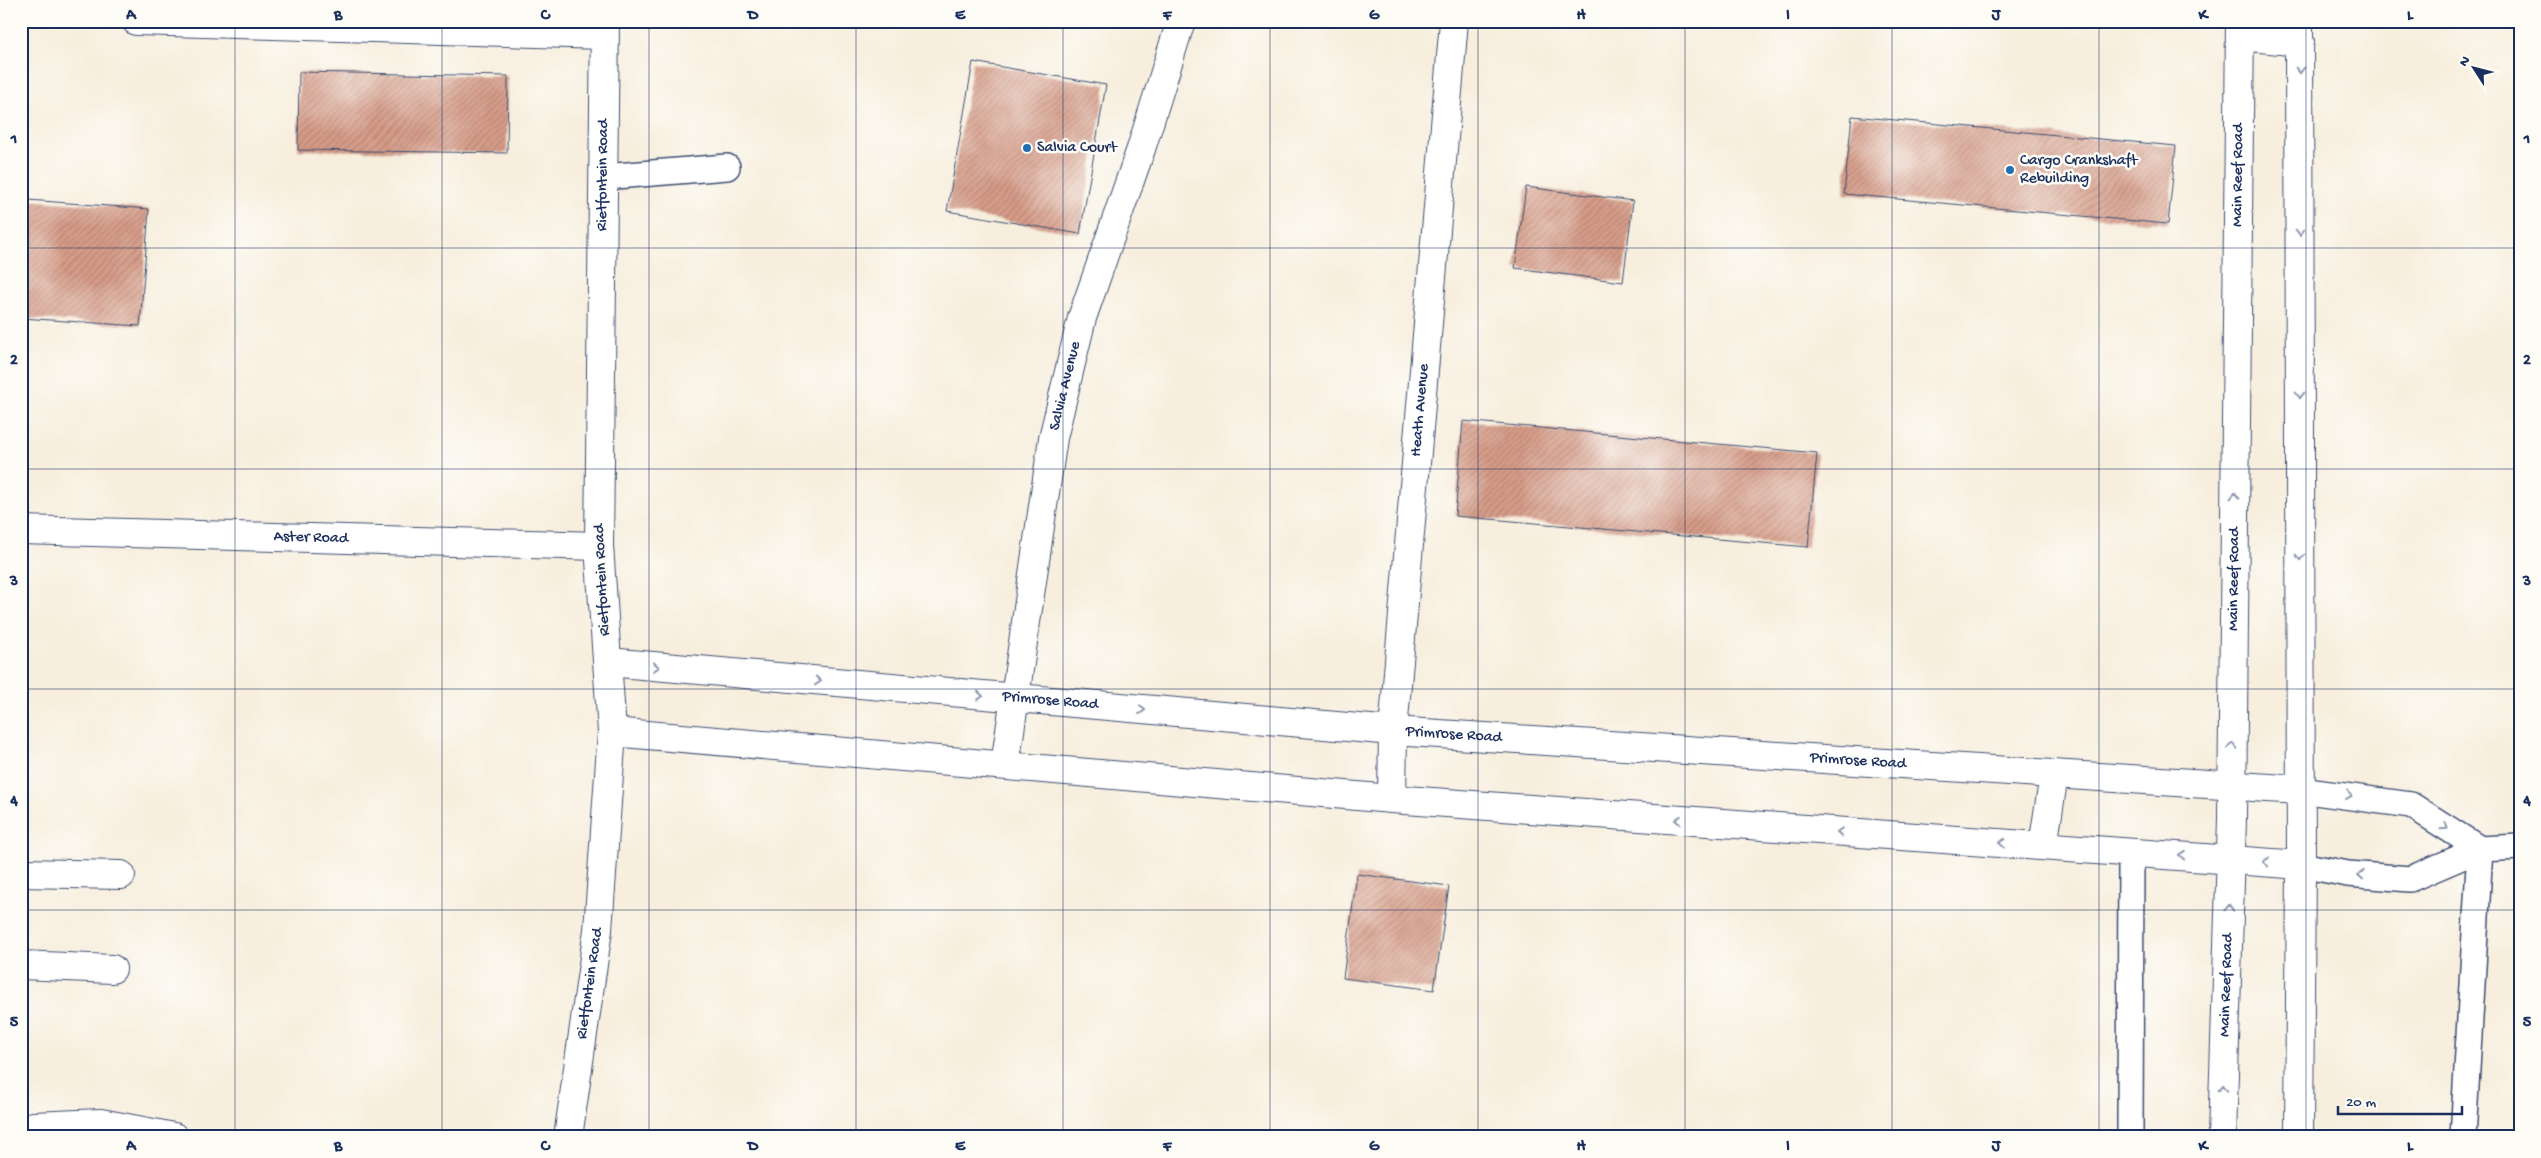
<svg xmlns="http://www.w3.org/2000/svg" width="2541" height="1158" font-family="'Gochi Hand',sans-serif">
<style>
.building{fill:url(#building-hatch)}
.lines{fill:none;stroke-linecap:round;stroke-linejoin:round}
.service-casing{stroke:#3c4c71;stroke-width:28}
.minor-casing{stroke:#3c4c71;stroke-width:30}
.tertiary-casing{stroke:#3c4c71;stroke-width:30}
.primary-casing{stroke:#3c4c71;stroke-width:30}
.service{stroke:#fff;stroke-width:25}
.minor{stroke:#fff;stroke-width:28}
.tertiary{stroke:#fff;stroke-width:28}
.primary{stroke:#fff;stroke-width:28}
.oneway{stroke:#8d97ae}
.grid{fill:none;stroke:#1b2f5e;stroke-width:1;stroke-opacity:0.55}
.poi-dot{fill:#1f6fb2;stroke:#fdfcf7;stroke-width:2}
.labels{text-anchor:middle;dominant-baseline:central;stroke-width:5;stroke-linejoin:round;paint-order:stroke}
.poi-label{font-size:16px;fill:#1b2f5e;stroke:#fdfcf7;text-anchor:start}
.street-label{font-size:16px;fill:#1b2f5e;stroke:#fdfcf7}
.neatline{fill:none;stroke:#1b2f5e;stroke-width:2}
.grid-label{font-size:16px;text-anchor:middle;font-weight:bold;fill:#1b2f5e}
</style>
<defs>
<pattern id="building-hatch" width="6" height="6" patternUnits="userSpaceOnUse" patternTransform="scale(1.25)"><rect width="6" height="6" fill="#d79c88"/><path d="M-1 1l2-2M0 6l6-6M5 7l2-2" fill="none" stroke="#ae8072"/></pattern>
</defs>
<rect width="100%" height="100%" fill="#fdfcf7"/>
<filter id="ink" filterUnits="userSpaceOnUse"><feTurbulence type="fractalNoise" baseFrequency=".02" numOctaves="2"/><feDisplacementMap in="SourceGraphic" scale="10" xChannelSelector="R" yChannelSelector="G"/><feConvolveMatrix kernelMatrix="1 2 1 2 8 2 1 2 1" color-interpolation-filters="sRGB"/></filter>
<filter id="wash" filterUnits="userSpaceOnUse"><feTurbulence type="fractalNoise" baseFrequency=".0096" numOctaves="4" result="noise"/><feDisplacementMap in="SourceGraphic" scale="20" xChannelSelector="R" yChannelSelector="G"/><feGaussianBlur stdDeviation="1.12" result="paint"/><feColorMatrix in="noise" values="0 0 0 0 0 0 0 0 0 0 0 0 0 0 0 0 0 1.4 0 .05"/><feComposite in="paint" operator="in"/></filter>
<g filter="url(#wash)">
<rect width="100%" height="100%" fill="#f7eedd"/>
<g id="blocks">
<!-- building -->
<g class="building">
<path d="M 973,62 L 1106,85 L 1080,234 L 947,211 Z"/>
<path d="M 299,72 L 508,76 L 507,153 L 298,150 Z"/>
<path d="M 1852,116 L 2176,146 L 2168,224 L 1844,194 Z"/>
<path d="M 1526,187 L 1633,201 L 1623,282 L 1515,268 Z"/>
<path d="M 28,200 L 149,209 L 140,326 L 21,318 Z"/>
<path d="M 1463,421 L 1817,453 L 1808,547 L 1455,516 Z"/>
<path d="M 1357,874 L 1449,886 L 1434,990 L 1343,978 Z"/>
</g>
</g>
</g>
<g filter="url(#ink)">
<use href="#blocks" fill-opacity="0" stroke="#3c4c71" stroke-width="1"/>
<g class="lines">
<defs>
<g id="service">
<path d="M 603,177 L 727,167"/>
<path d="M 2300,790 L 2411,805 L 2480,849"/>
<path d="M 2301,865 L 2348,874 L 2410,879 L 2480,849"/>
<path d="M 2130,1137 L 2131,853"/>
<path d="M 2463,1137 L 2480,849 L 2520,847"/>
</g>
<g id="minor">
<path d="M 136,21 L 604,35"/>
<path id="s1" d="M 21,530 L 599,546"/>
<path id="s2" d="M 608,662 L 1393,731 L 2300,790"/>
<path d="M 612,732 L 1392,799 L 2301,865"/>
<path id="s3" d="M 1005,765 L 1053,438 L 1082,318 L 1141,149 L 1181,21"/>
<path id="s4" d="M 1392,799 L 1393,731 L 1454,21"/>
<path d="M 2043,846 L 2054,775"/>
<path d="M 21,873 L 121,875"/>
<path d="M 21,965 L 112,969"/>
<path d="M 21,1135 L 33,1126 L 101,1123 L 174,1137"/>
</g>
<g id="tertiary">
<path id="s5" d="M 568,1137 L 598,930 L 612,732 L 599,546 L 605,21"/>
</g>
<g id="primary">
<path d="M 2240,36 L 2300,42"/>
<path id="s6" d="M 2222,1137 L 2232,819 L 2240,21"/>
<path d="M 2299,1137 L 2301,865 L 2299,21"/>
</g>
</defs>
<!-- service casing -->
<use href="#service" class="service-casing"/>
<!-- minor casing -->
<use href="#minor" class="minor-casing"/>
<!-- tertiary casing -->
<use href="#tertiary" class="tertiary-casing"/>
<!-- primary casing -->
<use href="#primary" class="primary-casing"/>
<!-- service -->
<use href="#service" class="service"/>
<!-- minor -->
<use href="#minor" class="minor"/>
<!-- tertiary -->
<use href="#tertiary" class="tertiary"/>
<!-- primary -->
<use href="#primary" class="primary"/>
</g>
<!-- one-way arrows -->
<defs><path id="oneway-chevron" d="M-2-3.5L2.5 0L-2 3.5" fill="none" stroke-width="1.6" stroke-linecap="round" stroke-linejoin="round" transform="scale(1.25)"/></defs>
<g class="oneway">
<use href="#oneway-chevron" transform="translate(2300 70) rotate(90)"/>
<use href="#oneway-chevron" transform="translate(2300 232) rotate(90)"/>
<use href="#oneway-chevron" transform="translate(2300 395) rotate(90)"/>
<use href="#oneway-chevron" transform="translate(2235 496) rotate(-89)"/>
<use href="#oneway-chevron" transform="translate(2300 557) rotate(90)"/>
<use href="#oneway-chevron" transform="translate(656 667) rotate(5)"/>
<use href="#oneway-chevron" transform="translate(818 681) rotate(5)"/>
<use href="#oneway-chevron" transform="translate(980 696) rotate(5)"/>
<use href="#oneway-chevron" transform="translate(1142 710) rotate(5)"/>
<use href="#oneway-chevron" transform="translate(2232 746) rotate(-89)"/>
<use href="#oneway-chevron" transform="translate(2349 795) rotate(7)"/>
<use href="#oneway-chevron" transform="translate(1678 820) rotate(-176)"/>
<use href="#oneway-chevron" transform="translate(2445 827) rotate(33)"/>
<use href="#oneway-chevron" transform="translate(1840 832) rotate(-176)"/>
<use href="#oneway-chevron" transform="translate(2002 843) rotate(-176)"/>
<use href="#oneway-chevron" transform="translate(2182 855) rotate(-176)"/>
<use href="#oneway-chevron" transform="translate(2266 862) rotate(-176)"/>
<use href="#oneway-chevron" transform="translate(2361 875) rotate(-175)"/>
<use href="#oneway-chevron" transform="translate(2229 908) rotate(-88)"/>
<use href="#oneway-chevron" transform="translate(2223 1088) rotate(-88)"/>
</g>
</g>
<!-- grid -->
<path class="grid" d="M 235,21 L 235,1137M 442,21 L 442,1137M 649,21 L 649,1137M 856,21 L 856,1137M 1063,21 L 1063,1137M 1270,21 L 1270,1137M 1478,21 L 1478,1137M 1685,21 L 1685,1137M 1892,21 L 1892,1137M 2099,21 L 2099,1137M 2306,21 L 2306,1137M 21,248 L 2520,248M 21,469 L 2520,469M 21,689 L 2520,689M 21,910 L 2520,910"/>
<!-- markers -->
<g class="poi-dot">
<circle cx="1027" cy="148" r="5"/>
<circle cx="2010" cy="170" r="5"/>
</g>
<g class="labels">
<!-- poi labels -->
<g class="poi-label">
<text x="1037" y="148">Salvia Court</text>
<text x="2020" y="161">Cargo Crankshaft<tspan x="2020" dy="18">Rebuilding</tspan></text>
</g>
<!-- street labels -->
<g class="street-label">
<text stroke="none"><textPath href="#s6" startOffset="962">Main Reef Road</textPath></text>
<text stroke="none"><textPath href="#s5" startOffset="965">Rietfontein Road</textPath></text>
<text stroke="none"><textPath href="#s3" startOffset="384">Salvia Avenue</textPath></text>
<text stroke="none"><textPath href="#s4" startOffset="390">Heath Avenue</textPath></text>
<text stroke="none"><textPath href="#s1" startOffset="290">Aster Road</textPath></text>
<text stroke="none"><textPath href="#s6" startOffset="558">Main Reef Road</textPath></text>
<text transform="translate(603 580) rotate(-93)">Rietfontein Road</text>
<text stroke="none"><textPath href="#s2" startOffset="444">Primrose Road</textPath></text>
<text stroke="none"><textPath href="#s2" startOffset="849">Primrose Road</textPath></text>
<text stroke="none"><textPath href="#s2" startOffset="1254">Primrose Road</textPath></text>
<text stroke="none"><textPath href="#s5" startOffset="155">Rietfontein Road</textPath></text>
<text stroke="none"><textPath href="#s6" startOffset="152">Main Reef Road</textPath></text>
</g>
</g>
<!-- margin -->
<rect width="2541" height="1158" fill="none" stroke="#fdfcf7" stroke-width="55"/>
<!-- north arrow -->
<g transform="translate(2474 68) rotate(306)" stroke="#fdfcf7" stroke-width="4" paint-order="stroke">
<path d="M0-4L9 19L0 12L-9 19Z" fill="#1b2f5e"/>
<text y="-8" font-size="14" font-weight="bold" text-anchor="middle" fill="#1b2f5e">N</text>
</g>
<!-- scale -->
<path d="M2338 1106v8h124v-8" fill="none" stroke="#1b2f5e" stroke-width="2.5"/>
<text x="2346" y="1106" font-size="15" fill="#1b2f5e" stroke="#fdfcf7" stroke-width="4" paint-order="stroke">20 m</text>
<rect x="28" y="28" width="2486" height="1102" class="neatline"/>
<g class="grid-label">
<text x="131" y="19">A</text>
<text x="338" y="19">B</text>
<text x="545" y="19">C</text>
<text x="753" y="19">D</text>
<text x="960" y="19">E</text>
<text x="1167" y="19">F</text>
<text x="1374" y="19">G</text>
<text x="1581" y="19">H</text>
<text x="1788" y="19">I</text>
<text x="1996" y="19">J</text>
<text x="2203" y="19">K</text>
<text x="2410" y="19">L</text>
<text x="14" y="143">1</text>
<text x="2527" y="143">1</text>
<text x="14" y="364">2</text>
<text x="2527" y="364">2</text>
<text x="14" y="585">3</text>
<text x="2527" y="585">3</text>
<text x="14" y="805">4</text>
<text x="2527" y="805">4</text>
<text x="14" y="1026">5</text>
<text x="2527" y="1026">5</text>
<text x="131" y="1150">A</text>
<text x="338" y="1150">B</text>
<text x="545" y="1150">C</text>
<text x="753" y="1150">D</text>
<text x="960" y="1150">E</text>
<text x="1167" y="1150">F</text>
<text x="1374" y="1150">G</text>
<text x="1581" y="1150">H</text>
<text x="1788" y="1150">I</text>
<text x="1996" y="1150">J</text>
<text x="2203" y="1150">K</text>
<text x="2410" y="1150">L</text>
</g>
</svg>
